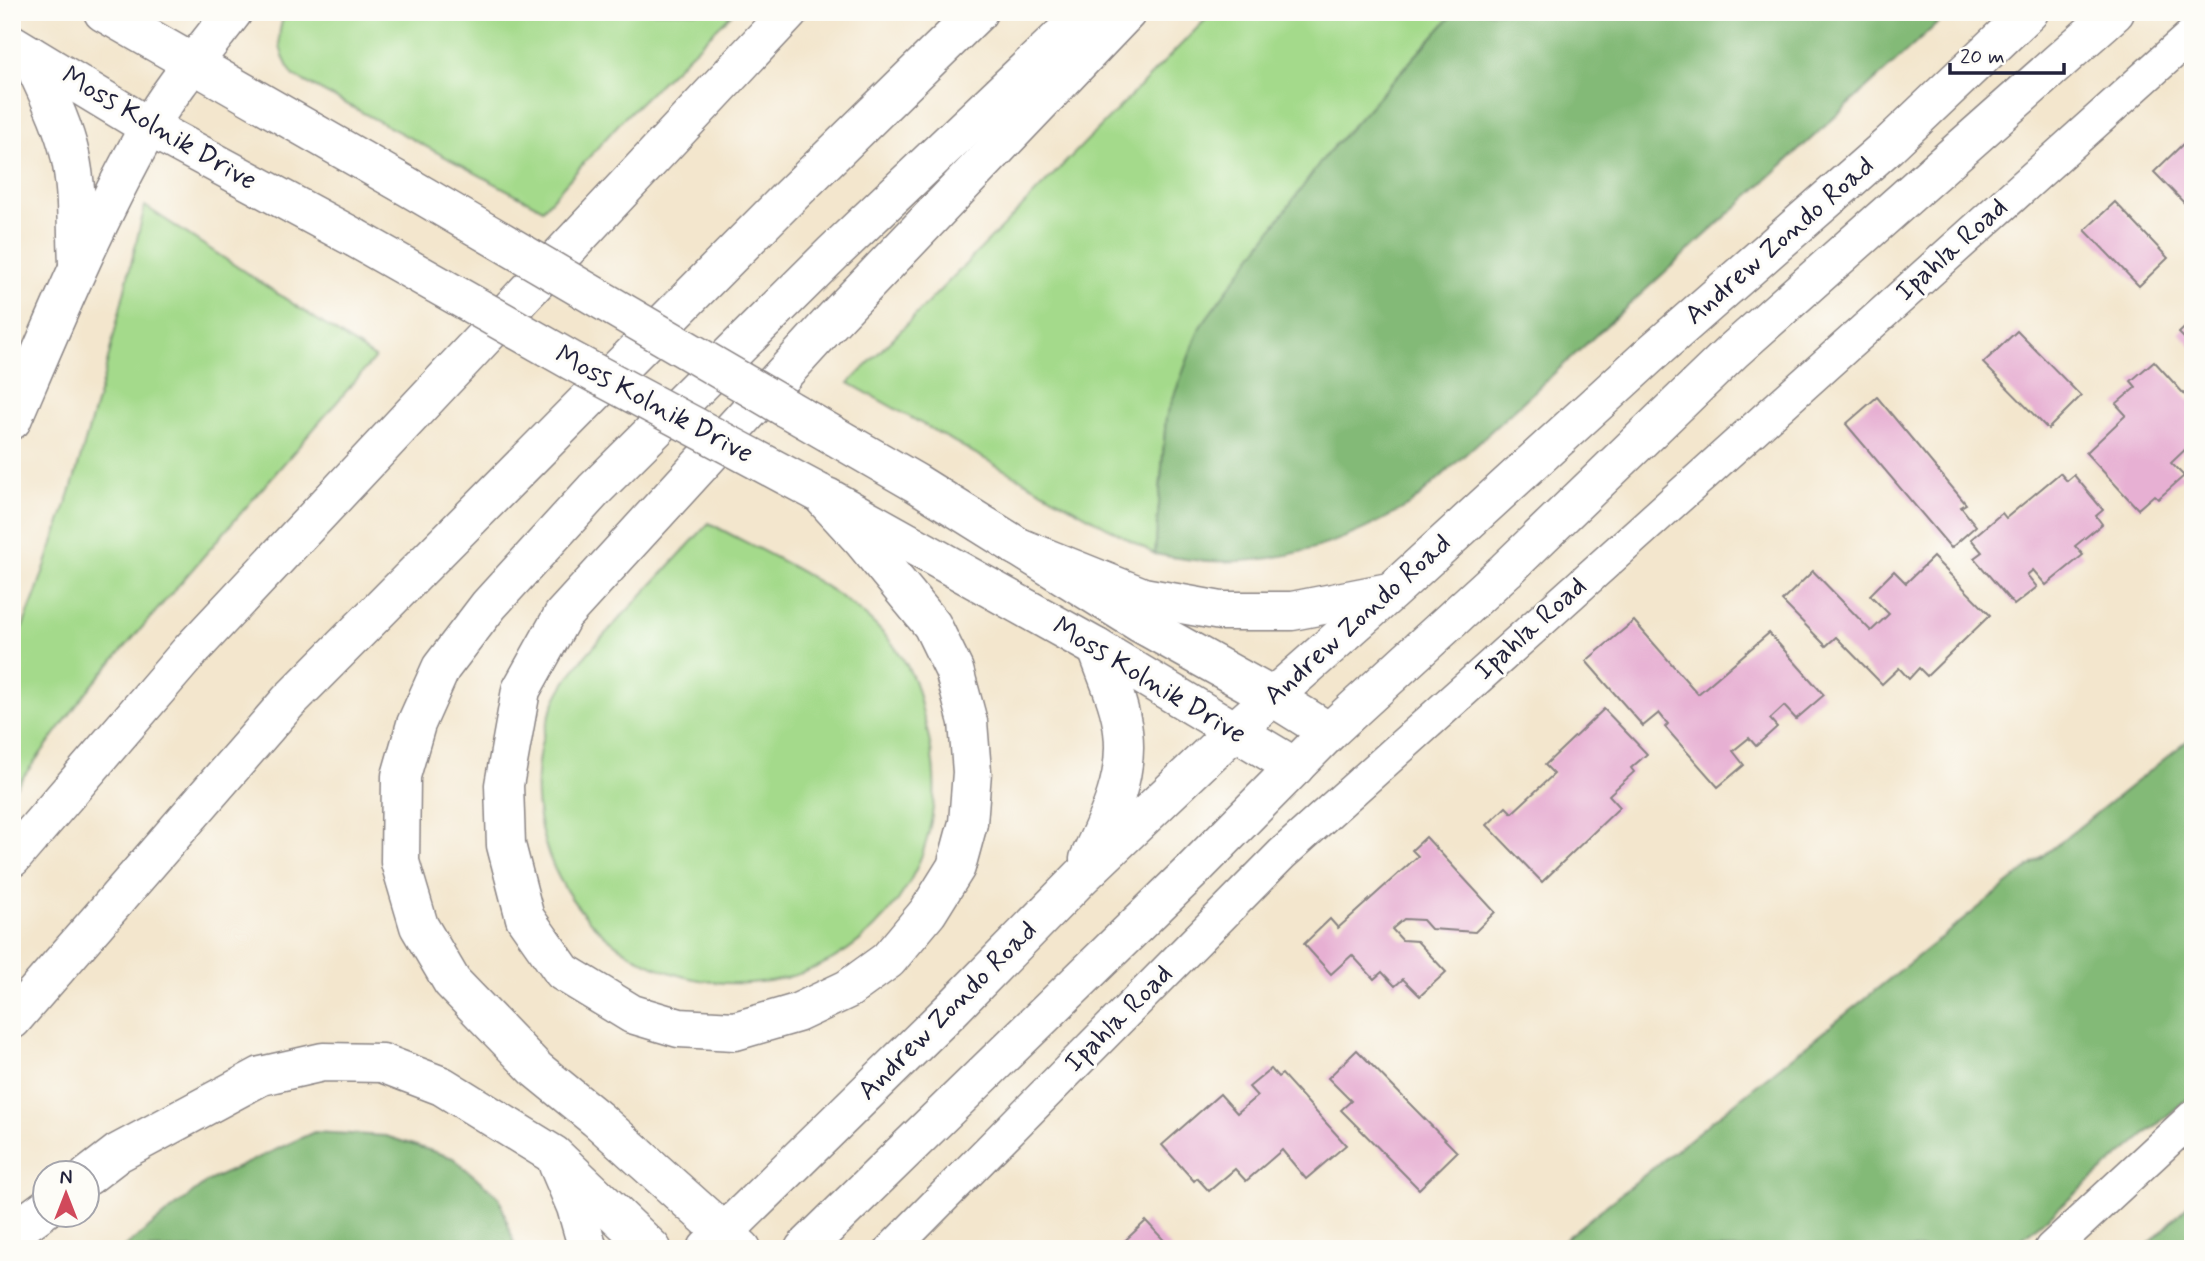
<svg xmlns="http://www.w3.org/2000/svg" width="2205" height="1261" font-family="Mynerve,sans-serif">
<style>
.green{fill:#a4da8b;stroke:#637e63;stroke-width:2}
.forest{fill:#83ba77;stroke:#526e59;stroke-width:2}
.building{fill:#e7b0d3}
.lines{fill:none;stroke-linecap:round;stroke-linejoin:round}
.street-casing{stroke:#8a8484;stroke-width:36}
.secondary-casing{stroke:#8a8484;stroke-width:41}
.primary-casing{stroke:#8a8484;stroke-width:41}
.highway-casing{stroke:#8a8484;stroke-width:41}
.street{stroke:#fff;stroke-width:33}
.secondary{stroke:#fff;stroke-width:38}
.primary{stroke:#fff;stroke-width:38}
.highway{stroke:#fff;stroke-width:38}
.secondary-bridge-casing{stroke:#8a8484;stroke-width:41;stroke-linecap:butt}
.secondary-bridge{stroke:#fff;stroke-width:38}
.labels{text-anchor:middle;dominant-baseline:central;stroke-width:6;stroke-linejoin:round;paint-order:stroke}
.street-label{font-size:28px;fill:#22223b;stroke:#fdfcf7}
</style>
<rect width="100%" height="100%" fill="#fdfcf7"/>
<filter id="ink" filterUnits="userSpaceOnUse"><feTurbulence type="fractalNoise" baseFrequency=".0143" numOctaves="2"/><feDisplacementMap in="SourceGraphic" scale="14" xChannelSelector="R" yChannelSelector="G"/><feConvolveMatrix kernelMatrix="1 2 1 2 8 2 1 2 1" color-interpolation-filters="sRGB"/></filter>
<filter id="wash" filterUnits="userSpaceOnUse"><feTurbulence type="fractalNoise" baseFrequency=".00686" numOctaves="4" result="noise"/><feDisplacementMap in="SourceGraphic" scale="28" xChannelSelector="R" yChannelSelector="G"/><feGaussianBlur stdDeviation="1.57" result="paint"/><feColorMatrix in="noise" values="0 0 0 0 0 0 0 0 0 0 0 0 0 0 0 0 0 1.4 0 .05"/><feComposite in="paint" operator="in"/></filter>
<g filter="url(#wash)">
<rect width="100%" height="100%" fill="#f3e6cd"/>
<!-- green -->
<g class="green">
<path d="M 286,12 L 734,12 L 623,119 L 543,209 L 294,76 C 279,56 274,35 286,12 Z"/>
<path d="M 1213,12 L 1455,12 L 1326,155 L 1166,417 L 1155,554 L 849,383 Z"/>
<path d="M 145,206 L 375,358 L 88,690 L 12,792 L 12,654 L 35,596 L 72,487 L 104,376 Z"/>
<path d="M 709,523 C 777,560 880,602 912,676 C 918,687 920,702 923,714 C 931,742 936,770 934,799 C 930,849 910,893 874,928 C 840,961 797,981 750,983 C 597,991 494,845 554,704 C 569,669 598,642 623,615 C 652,585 680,554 709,523 Z"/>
</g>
<!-- forest -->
<g class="forest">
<path d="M 1455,12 L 1950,12 L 1411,504 C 1330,553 1249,574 1155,554 L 1166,417 L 1200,327 L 1326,155 Z"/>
<path d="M 2193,736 L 2193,1094 L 2010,1249 L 1552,1249 Z"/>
<path d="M 314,1132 L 386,1136 L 453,1158 L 499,1197 L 516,1249 L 122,1249 L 208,1181 Z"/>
<path d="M 2193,1200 L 2193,1249 L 2144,1249 Z"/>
</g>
<g id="blocks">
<!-- building -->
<g class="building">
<path d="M 2185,142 L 2193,150 L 2193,212 L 2154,172 Z"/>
<path d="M 2115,202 L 2168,258 L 2139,286 L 2085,230 Z"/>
<path d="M 2193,320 L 2193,347 L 2179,333 Z"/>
<path d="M 2017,331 L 2081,396 L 2048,429 L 1983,363 Z"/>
<path d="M 2154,361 L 2193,404 L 2193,427 L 2187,432 L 2193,442 L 2171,463 L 2184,476 L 2158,499 L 2154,495 L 2138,509 L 2086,453 L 2126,415 L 2116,404 L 2136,387 L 2131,381 Z"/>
<path d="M 1877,397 L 1966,504 L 1961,507 L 1976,526 L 1951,548 L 1846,424 Z"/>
<path d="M 2060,473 L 2067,481 L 2074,475 L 2103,510 L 2096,516 L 2102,524 L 2075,546 L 2083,555 L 2046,585 L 2033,570 L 2027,575 L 2037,587 L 2014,605 L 1974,558 L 1982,552 L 1971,539 L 2002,513 L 2006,518 Z"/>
<path d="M 1933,557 L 1990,615 L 1927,676 L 1919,668 L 1909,679 L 1899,668 L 1882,684 L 1836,637 L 1826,646 L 1782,601 L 1813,571 L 1871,631 L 1889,614 L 1870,595 L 1894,571 L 1906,583 Z"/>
<path d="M 1634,621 L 1698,694 L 1769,633 L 1824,695 L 1796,719 L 1784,706 L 1770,719 L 1777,727 L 1756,746 L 1749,738 L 1733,751 L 1744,765 L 1718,787 L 1665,727 L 1668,724 L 1659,713 L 1643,726 L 1586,661 Z"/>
<path d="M 1604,709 L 1647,754 L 1631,768 L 1634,772 L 1609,795 L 1620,807 L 1542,882 L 1487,825 L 1506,807 L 1512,813 L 1554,774 L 1545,765 Z"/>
<path d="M 1426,837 L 1495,912 L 1475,932 L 1431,929 L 1423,920 L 1404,919 L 1392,929 L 1402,940 L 1417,941 L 1446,972 L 1420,996 L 1403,979 L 1395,986 L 1382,972 L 1374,979 L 1352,955 L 1331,974 L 1304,944 L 1330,919 L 1338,928 L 1418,856 L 1412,850 Z"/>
<path d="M 1357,1050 L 1457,1152 L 1419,1189 L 1341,1110 L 1351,1101 L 1328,1078 Z"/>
<path d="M 1271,1069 L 1278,1077 L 1282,1074 L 1346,1145 L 1306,1179 L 1282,1150 L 1246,1181 L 1235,1169 L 1209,1191 L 1197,1178 L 1194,1181 L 1162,1145 L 1220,1094 L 1237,1113 L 1257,1096 L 1249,1087 Z"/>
<path d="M 1146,1221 L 1172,1249 L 1116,1249 Z"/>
</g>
</g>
</g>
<g filter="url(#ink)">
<use href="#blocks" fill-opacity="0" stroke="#8a8484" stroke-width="2"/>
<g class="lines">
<defs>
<g id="street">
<path d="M 892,1249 L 1282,854 L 2193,34"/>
<path d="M 2051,1249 L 2193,1117"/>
</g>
<g id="secondary">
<path d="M 103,12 L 405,185"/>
<path d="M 12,44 L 149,127 L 355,238"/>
<path d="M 786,408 L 916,483 L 1140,623 L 1271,696 L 1329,732"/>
<path d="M 827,497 L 1097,648 L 1295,767"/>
</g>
<g id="primary">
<path d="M 1016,546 L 1143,597 L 1221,611 L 1292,611 L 1389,592"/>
<path d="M 1089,859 C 1108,819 1129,777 1123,731 C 1120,703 1106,675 1097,648"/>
<path d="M 707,1249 L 952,1009 L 1081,877 L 1234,731 L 1391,592 L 1652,353 L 1888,146 L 2029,12"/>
<path d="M 804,1249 L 1190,873 L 1329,732 L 1506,570 L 1733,351 L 2115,12"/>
</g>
<g id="highway">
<path d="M 30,55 C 44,87 62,120 70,155 C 78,190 76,227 78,263"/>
<path d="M 12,420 C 54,322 95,223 148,129 C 171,88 204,50 233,12"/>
<path d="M 819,493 L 863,541 L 932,625 L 954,670 L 968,722 L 972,772 L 968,823 L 956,867 L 928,912 L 888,960 L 848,989 L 797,1013 L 735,1031 L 679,1028 L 632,1014 L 563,972 L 525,918 L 506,845 L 504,785 L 521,690 L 563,615 L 830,323 L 1127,12"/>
<path d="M 12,858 L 191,650 L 789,12"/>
<path d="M 12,1020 L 288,702 L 784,202 L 978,12"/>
<path d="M 558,1165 L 576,1207 L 588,1249"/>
<path d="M 88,1176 L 118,1153 L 261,1076 L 323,1062 L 382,1063 L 442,1086 L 554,1155 L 652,1249"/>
<path d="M 12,1233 L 46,1208"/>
<path d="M 742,1249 L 597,1119 L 537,1070 L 452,982 L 419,926 L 400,862 L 401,776 L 416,724 L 441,668 L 489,605 L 594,490 L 833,253 L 1087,12"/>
</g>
</defs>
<!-- street casing -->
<use href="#street" class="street-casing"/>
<!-- secondary casing -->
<use href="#secondary" class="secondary-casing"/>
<!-- primary casing -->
<use href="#primary" class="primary-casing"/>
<!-- highway casing -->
<use href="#highway" class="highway-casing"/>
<!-- street -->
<use href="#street" class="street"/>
<!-- secondary -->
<use href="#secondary" class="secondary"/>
<!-- primary -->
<use href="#primary" class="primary"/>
<!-- highway -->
<use href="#highway" class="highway"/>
<defs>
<g id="secondary-bridge">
<path d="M 405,185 L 786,408"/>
<path d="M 355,238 L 572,361 L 819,493"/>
</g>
</defs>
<!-- secondary-bridge casing -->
<use href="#secondary-bridge" class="secondary-bridge-casing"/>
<!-- secondary-bridge -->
<use href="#secondary-bridge" class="secondary-bridge"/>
</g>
</g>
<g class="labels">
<!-- street labels -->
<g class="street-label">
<text transform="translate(159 129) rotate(30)">Moss Kolnik Drive</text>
<text transform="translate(1780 241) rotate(-41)">Andrew Zondo Road</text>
<text transform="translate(1952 250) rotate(-42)">Ipahla Road</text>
<text transform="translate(654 405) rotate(28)">Moss Kolnik Drive</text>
<text transform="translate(1358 620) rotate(-42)">Andrew Zondo Road</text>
<text transform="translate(1531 629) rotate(-42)">Ipahla Road</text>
<text transform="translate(1149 681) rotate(31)">Moss Kolnik Drive</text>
<text transform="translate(948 1011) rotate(-45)">Andrew Zondo Road</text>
<text transform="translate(1119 1019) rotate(-45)">Ipahla Road</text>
</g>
</g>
<!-- margin -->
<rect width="2205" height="1261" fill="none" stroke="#fdfcf7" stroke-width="42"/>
<!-- north arrow -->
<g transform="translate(66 1194)"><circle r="33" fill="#fdfcf7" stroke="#a5a5ac" stroke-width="2"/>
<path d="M0-5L12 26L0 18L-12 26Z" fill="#d1495b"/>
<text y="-10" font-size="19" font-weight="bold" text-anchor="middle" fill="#22223b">N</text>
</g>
<!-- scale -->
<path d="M1950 63v10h114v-10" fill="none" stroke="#22223b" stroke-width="3.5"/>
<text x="1960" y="63" font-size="21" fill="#22223b" stroke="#fdfcf7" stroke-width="5" paint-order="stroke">20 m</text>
</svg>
